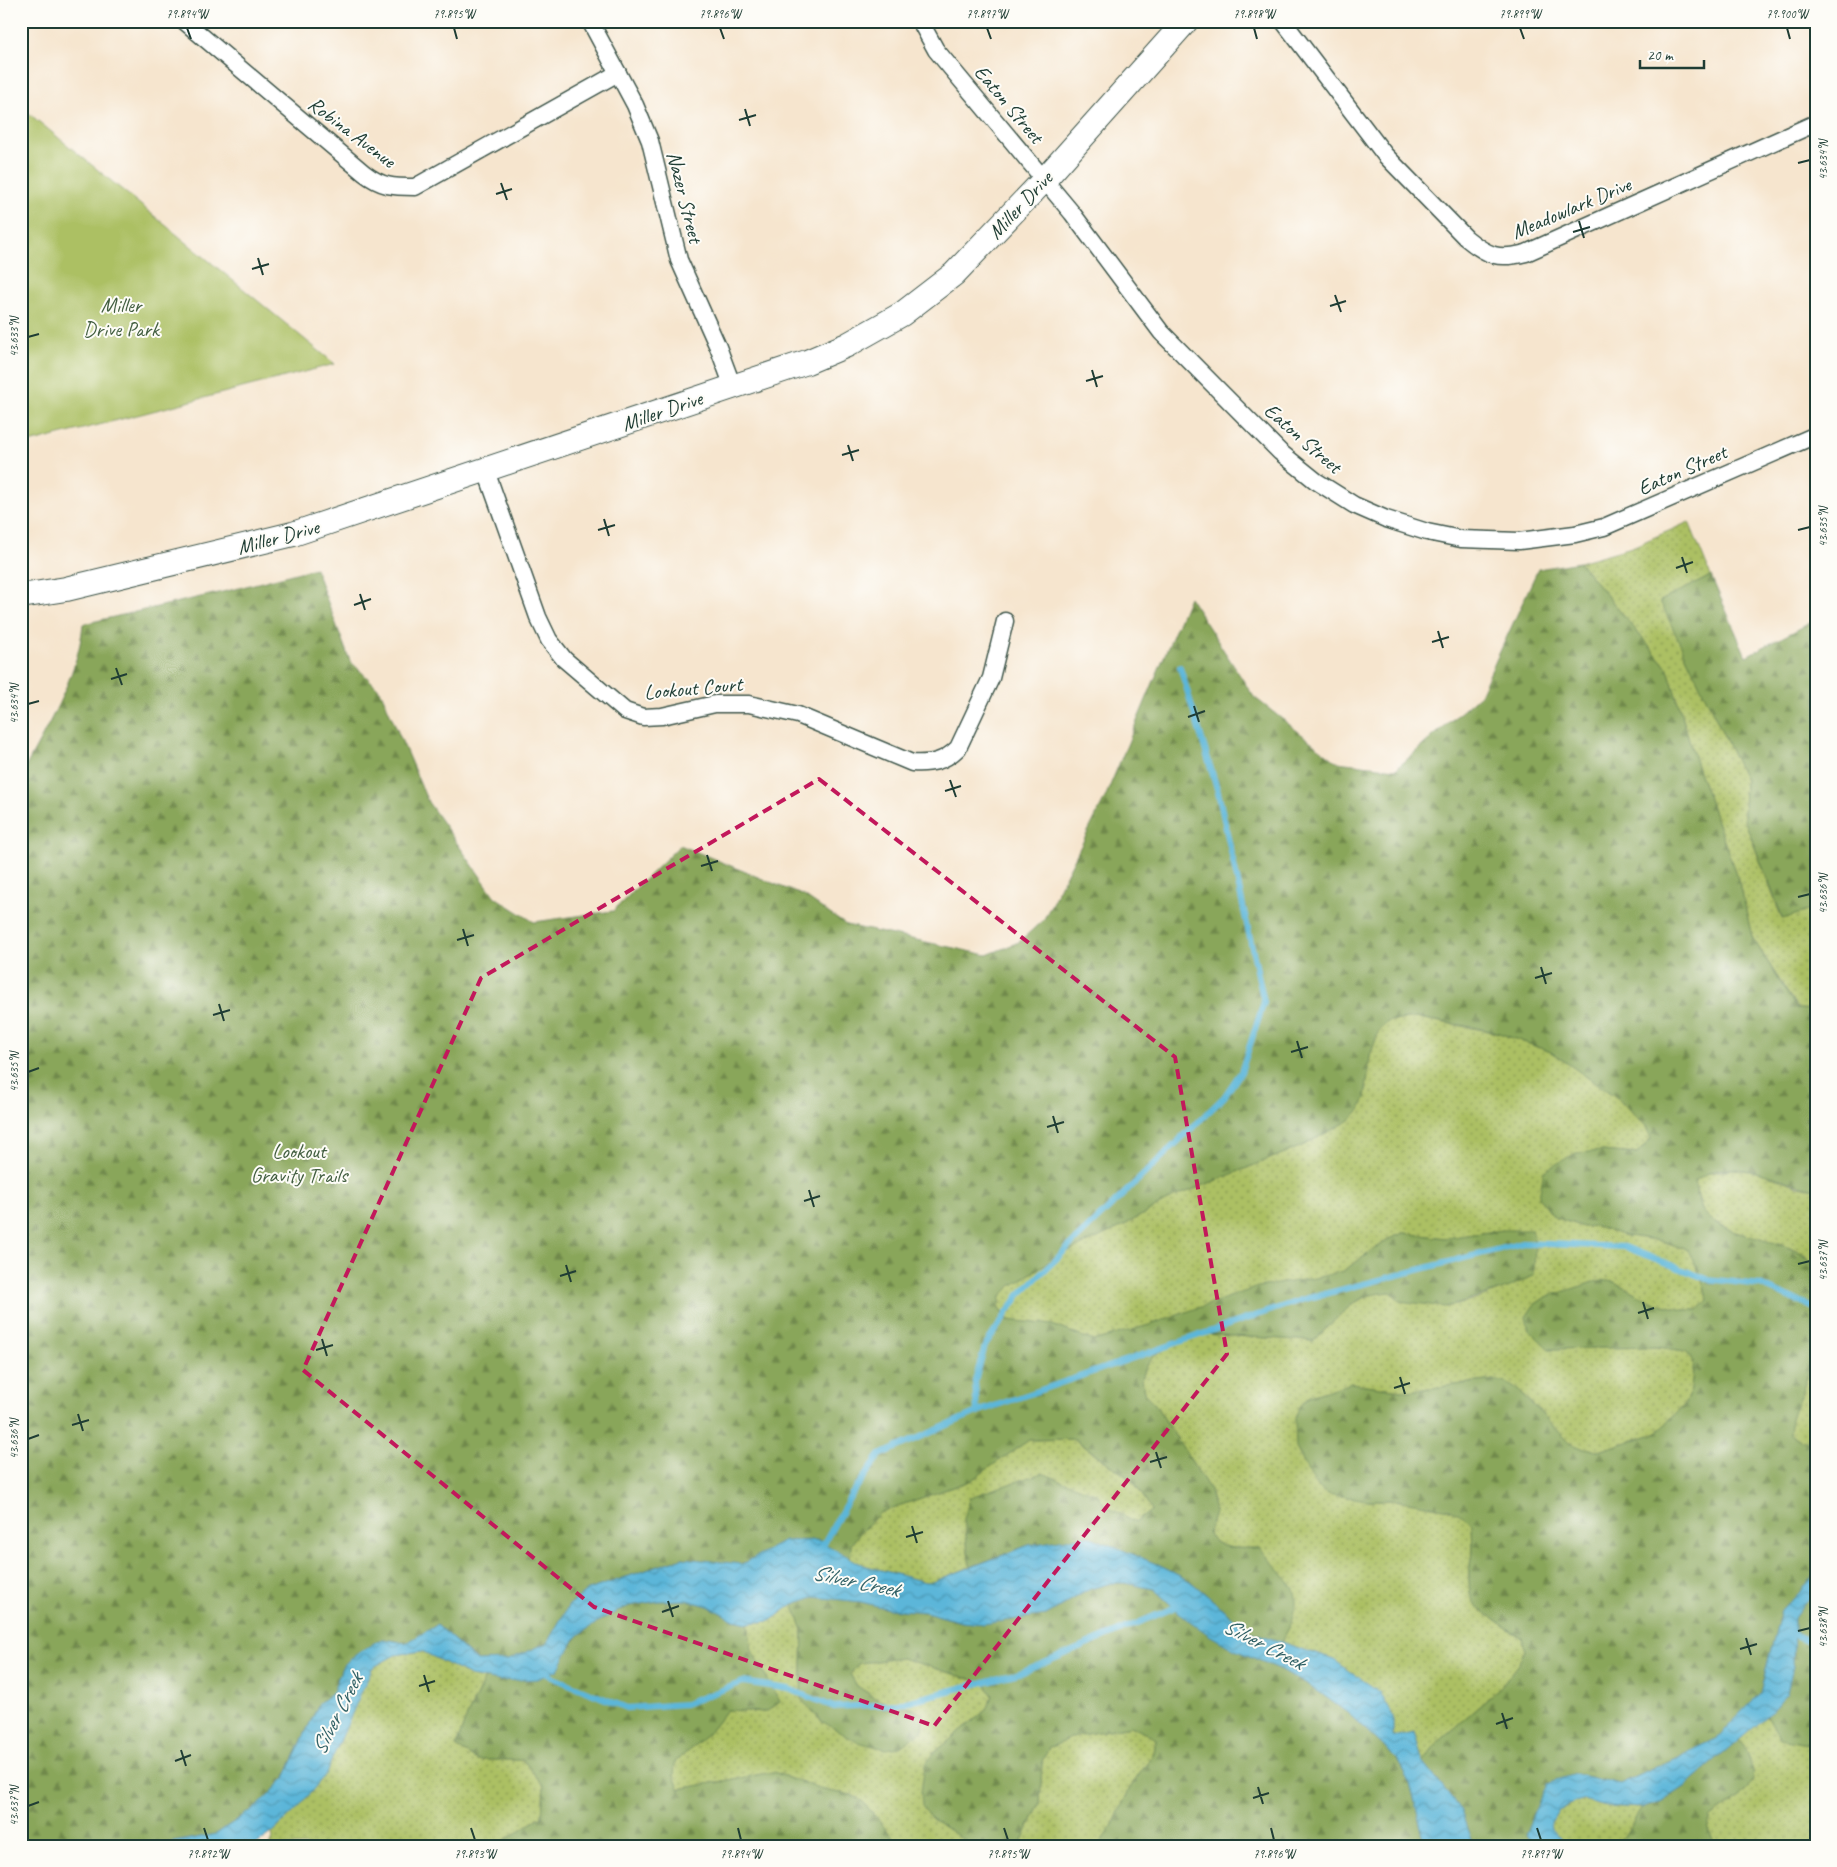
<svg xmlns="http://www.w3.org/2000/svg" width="1837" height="1867" font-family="Caveat,sans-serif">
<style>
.grass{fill:url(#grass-dots);stroke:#667e4c}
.forest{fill:url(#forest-firs);stroke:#547247}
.green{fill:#acc064;stroke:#667e4c}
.water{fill:url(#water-waves);stroke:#3d7a86}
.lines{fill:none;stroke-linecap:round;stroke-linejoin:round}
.stream{stroke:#5bb6d9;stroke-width:6}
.street-casing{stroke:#3f564b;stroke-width:19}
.secondary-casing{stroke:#3f564b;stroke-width:26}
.street{stroke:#fff;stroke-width:16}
.secondary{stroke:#fff;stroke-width:24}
.marked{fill:none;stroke:#c2185b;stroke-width:4;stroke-dasharray:10 6;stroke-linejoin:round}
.ticks{fill:none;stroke:#1f3d34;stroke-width:2}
.labels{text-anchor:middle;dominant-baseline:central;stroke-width:4;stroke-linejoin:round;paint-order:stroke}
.street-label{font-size:21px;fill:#1f3d34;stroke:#fdfcf7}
.park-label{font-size:21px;fill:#425e40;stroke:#fdfcf7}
.water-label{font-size:22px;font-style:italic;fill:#316166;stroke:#fdfcf7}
.neatline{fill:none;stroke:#1f3d34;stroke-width:2}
.ticks-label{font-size:12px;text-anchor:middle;fill:#1f3d34}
</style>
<defs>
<pattern id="grass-dots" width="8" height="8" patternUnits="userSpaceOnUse" patternTransform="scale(1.25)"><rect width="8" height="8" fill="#acc064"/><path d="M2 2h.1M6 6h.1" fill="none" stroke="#8b9d53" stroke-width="1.8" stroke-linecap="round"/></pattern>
<pattern id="forest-firs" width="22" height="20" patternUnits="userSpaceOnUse" patternTransform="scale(1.25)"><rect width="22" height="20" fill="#89a65a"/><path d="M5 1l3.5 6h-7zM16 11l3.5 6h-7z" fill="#6f884b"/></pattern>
<pattern id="water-waves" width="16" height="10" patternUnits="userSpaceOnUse" patternTransform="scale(1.25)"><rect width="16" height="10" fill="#5bb6d9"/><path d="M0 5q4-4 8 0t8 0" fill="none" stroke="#4b95b1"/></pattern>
</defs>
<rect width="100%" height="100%" fill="#fdfcf7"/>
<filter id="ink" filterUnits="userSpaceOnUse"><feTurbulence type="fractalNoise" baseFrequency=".02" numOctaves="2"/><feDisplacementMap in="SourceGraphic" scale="10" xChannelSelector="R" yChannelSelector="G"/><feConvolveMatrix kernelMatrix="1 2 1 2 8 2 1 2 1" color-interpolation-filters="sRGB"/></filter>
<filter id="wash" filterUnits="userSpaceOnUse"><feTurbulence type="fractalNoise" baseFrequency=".0096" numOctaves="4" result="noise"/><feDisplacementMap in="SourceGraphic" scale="20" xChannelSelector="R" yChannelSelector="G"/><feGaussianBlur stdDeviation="1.12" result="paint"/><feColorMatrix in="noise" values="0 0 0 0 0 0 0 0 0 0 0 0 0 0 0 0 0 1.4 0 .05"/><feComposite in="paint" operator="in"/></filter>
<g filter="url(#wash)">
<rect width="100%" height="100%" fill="#f6e5ce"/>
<!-- grass -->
<g class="grass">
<path d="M 1689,522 L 1711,576 L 1661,601 L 1745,780 L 1744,819 L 1782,919 L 1816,908 L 1816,1010 L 1798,1009 L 1752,937 L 1741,888 L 1696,763 L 1668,669 L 1579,562 L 1632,547 Z"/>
<path d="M 1418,1018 L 1499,1033 L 1551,1052 L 1619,1099 L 1647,1126 L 1651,1138 L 1637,1154 L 1602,1151 L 1539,1198 L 1554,1217 L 1583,1227 L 1597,1226 L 1622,1235 L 1662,1241 L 1689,1250 L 1700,1274 L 1708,1301 L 1698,1310 L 1683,1310 L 1655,1303 L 1614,1282 L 1546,1297 L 1534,1305 L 1526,1317 L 1549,1349 L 1658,1347 L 1685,1351 L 1694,1361 L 1691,1390 L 1685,1403 L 1666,1425 L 1654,1434 L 1598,1451 L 1584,1449 L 1570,1443 L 1519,1391 L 1494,1380 L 1408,1391 L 1351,1383 L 1368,1500 C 1395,1500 1423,1501 1449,1509 C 1458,1512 1465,1518 1472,1524 L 1473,1552 L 1469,1579 L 1470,1594 L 1476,1607 L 1522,1638 L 1525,1651 L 1518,1664 L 1498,1690 L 1441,1739 L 1423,1762 L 1414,1732 L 1393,1737 L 1393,1716 L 1334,1660 L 1281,1642 L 1289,1628 L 1261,1548 C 1242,1548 1218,1552 1208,1533 L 1215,1512 L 1210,1490 L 1154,1403 L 1144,1393 L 1142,1379 L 1146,1366 L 1154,1355 L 1178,1342 L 1204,1334 L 1313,1341 C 1334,1322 1360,1288 1392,1292 C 1410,1295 1427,1305 1444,1306 C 1463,1308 1516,1284 1534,1275 L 1503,1230 L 1446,1238 L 1404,1233 L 1391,1238 L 1343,1271 L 1093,1341 L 1052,1325 L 1008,1320 L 999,1309 L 1001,1295 L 1011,1286 L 1058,1256 L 1119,1228 L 1174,1197 L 1302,1146 L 1350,1120 L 1365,1098 L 1370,1056 L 1379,1030 L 1389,1021 Z"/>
<path d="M 1732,1169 L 1759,1172 L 1798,1186 L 1816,1189 L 1816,1271 L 1806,1256 L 1793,1249 L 1738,1233 L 1711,1220 L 1702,1210 L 1694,1182 L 1704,1174 Z"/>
<path d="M 1816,1327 L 1816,1441 L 1802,1441 L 1789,1435 L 1790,1420 L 1806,1380 Z"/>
<path d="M 1074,1439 L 1133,1481 L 1152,1510 L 1136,1522 L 1105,1506 L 1097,1494 L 964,1519 L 970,1567 L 932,1582 L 925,1582 L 863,1565 L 850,1560 L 851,1544 L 860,1533 L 881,1512 L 970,1481 L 1029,1440 Z"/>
<path d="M 793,1604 L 803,1630 L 801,1699 L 923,1730 L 923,1715 L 910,1707 L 880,1701 L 857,1686 L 850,1674 L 859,1663 L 902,1658 L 986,1684 L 992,1696 L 986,1710 L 933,1754 L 931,1818 L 973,1846 L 900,1846 L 863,1802 L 852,1795 L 824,1790 L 773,1772 L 679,1789 L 674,1776 L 675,1762 L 708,1734 L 727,1710 L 766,1712 L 780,1702 L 752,1651 L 748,1623 L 770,1621 Z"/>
<path d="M 422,1651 L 470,1676 L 485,1678 L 465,1721 L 456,1747 L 477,1760 L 523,1760 L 544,1786 L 542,1816 L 496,1846 L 270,1846 L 273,1839 L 272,1833 L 297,1809 L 339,1745 L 350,1715 L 372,1668 L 395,1655 Z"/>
<path d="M 1767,1716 L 1780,1739 L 1814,1722 L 1816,1719 L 1816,1846 L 1716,1846 L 1708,1829 L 1712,1816 L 1746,1792 L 1749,1753 L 1739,1740 Z"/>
<path d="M 1131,1726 L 1156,1739 L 1154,1753 L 1130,1788 L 1113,1825 L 1098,1846 L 1019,1846 L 1040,1804 L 1042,1761 L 1049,1748 L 1075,1736 Z"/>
<path d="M 1584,1800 L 1606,1806 L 1642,1808 L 1618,1846 L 1566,1846 L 1551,1830 L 1550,1823 L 1558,1810 Z"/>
</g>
<!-- forest -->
<g class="forest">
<path d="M 1579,562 L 1668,669 L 1696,763 L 1741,888 L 1752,937 L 1797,1009 L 1816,1010 L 1816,1189 C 1778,1182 1729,1152 1694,1182 C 1697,1191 1698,1204 1703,1211 C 1728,1245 1801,1234 1815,1270 C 1817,1275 1816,1283 1816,1289 C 1816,1318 1814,1352 1806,1380 C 1800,1400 1790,1412 1789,1434 L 1802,1441 L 1816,1441 L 1816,1573 L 1781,1610 L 1760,1694 L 1716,1739 L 1620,1784 L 1576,1774 L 1525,1834 L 1534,1846 L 1473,1846 L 1461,1811 L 1423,1762 L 1441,1739 L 1498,1690 L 1518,1664 L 1525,1651 L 1522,1638 L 1476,1607 L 1470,1594 L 1469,1579 L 1473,1552 L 1472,1524 L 1462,1516 L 1450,1509 L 1396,1500 L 1368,1500 L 1327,1494 L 1315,1484 L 1296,1448 L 1295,1418 L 1300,1405 L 1310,1396 L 1351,1383 L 1408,1391 L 1494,1380 L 1507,1383 L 1519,1391 L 1570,1443 L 1584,1449 L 1598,1451 L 1654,1434 L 1666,1425 L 1685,1403 L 1691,1390 L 1694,1361 L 1685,1351 L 1658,1347 L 1549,1349 L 1529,1330 L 1526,1317 L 1534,1305 L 1546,1297 L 1601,1280 L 1614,1282 L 1655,1303 L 1683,1310 L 1698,1310 L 1708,1300 L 1700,1274 L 1688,1250 L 1662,1241 L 1622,1235 L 1597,1226 L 1583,1227 L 1554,1217 L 1539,1198 L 1544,1171 L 1576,1153 L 1602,1151 L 1637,1154 L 1651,1139 L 1647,1126 L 1619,1099 L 1551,1052 L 1499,1033 L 1472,1027 L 1418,1018 L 1389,1021 L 1379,1030 L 1370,1056 L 1365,1098 L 1360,1110 L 1350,1120 L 1302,1146 L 1174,1197 L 1119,1228 L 1058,1256 L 1011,1286 L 1001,1296 L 999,1309 L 1008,1320 L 1052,1325 L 1093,1341 L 1149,1325 L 1258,1287 L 1315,1278 L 1343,1271 L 1391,1238 L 1404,1233 L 1446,1238 L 1503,1230 L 1532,1230 L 1535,1243 L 1534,1275 L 1510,1287 L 1458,1304 L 1445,1307 L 1400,1301 L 1391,1292 C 1382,1293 1372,1294 1364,1297 C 1346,1306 1328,1328 1313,1341 L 1204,1334 L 1178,1342 L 1154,1355 L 1146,1366 L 1142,1379 L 1144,1393 L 1154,1403 L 1210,1490 L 1215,1512 L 1208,1533 C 1217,1552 1242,1548 1260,1548 L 1293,1587 C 1301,1606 1291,1626 1281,1642 L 1249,1631 L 1190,1581 L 1154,1563 L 1091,1537 L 1029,1545 L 970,1567 L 964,1519 L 970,1497 L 1042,1473 L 1097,1494 L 1105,1506 L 1136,1522 L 1152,1510 L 1133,1481 L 1075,1439 L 1029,1440 L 970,1481 L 881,1512 L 860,1533 L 851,1544 L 850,1560 L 819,1540 L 739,1564 L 682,1558 L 676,1560 L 588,1590 L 569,1605 L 547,1643 L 508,1660 L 478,1661 L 437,1625 L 406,1644 L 384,1639 L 342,1667 L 333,1692 L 319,1703 L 283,1781 L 259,1805 L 216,1834 L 153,1846 L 21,1846 L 21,776 C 45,729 78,678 83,624 L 231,590 L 315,568 L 350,661 L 380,690 L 428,802 L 495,897 L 534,922 L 613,911 L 680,845 L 804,896 L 846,925 L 987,955 L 1019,942 L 1044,919 L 1104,800 L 1189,597 L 1254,697 L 1337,762 L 1396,769 L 1480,695 L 1538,569 Z"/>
<path d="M 1711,576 L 1746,656 L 1816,620 L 1816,908 L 1783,919 L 1744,819 L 1745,780 L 1660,601 Z"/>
<path d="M 1111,1583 L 1125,1583 L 1154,1589 L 1185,1618 L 1235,1650 L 1282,1670 L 1319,1692 L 1349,1714 L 1396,1758 L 1410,1783 L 1426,1846 L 1098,1846 L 1113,1825 L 1130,1788 L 1154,1753 L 1156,1739 L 1131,1726 L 1075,1736 L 1049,1748 L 1042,1761 L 1040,1804 L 1019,1846 L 973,1846 L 931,1818 L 922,1806 L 921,1792 L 925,1765 L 933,1754 L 986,1710 L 992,1696 L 986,1684 L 902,1658 L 859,1663 L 850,1674 L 857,1686 L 880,1701 L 910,1707 L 923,1715 L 923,1730 L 900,1747 L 886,1749 L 857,1742 L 820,1720 L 801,1699 L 803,1630 L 793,1604 L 814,1596 L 861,1602 L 890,1609 L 926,1612 L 961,1622 L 1046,1615 L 1090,1589 Z"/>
<path d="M 1816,1593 L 1816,1719 L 1808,1744 L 1780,1739 L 1767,1716 L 1787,1693 L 1793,1666 L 1794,1618 L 1807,1600 Z"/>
<path d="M 686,1600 L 708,1606 L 734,1620 L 748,1623 L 752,1651 L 780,1702 L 766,1712 L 727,1710 L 708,1734 L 675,1762 L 674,1776 L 679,1789 L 773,1772 L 824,1790 L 851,1795 L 863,1802 L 900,1846 L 496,1846 L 542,1816 L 544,1786 L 523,1760 L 477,1760 L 456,1747 L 465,1721 L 485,1678 L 500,1681 L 571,1645 L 580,1634 L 604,1618 L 629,1606 L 658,1601 Z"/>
<path d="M 1739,1740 L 1749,1753 L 1753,1780 L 1746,1792 L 1712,1816 L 1708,1829 L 1716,1846 L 1618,1846 L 1642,1808 L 1662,1802 L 1686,1786 Z"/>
</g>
<!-- green -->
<path class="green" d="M 21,107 L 335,364 L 21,445 Z"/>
<!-- water -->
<g class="water">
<path d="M 1085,1536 L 1091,1537 L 1154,1563 L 1190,1581 L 1249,1631 L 1334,1660 L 1380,1692 L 1393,1716 L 1393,1737 L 1414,1732 L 1423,1762 L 1461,1811 L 1473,1846 L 1426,1846 L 1410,1783 L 1396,1758 L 1349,1714 L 1319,1692 L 1282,1670 L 1235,1650 L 1209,1635 L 1185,1618 L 1154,1589 L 1125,1583 L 1111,1583 L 1090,1589 L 1046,1615 L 983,1624 L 961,1622 L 926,1612 L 890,1609 L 861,1602 L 814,1597 L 793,1604 L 770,1621 L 748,1623 L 734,1620 L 708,1606 L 686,1600 L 658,1601 L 629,1606 L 604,1618 L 580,1634 L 574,1640 L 558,1670 L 537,1679 L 500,1681 L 470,1676 L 422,1651 L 395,1655 L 372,1668 L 325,1775 L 297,1809 L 272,1833 L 254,1846 L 153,1846 L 216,1834 L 259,1805 L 285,1778 L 319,1703 L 333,1692 L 342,1667 L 351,1658 L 377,1641 L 383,1639 L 406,1643 L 437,1625 L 477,1661 L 508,1660 L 547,1643 L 569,1605 L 588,1590 L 682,1558 L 742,1564 L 784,1541 L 818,1540 L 863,1565 L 925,1582 L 932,1582 L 1029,1545 Z"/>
<path d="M 1816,1573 L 1816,1593 L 1807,1600 L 1794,1618 L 1793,1666 L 1787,1693 L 1767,1716 L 1686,1786 L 1662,1802 L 1642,1808 L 1606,1806 L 1584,1800 L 1558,1810 L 1550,1823 L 1551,1829 L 1566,1846 L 1534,1846 L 1525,1835 L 1547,1783 L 1576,1774 L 1620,1784 L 1716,1739 L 1760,1694 L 1781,1610 Z"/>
</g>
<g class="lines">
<!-- stream -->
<g class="stream">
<path d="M 977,1412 L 975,1381 L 985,1346 L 1019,1295 L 1224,1097 L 1241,1072 L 1264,1002 L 1218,792 L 1180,667"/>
<path d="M 820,1550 L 851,1495 L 880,1455 L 977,1412 L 1301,1300 L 1523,1243 L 1625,1247 L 1707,1279 L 1760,1285 L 1816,1309"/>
<path d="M 1787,1632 L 1816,1644"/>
<path d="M 542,1671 L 554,1678 L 627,1708 L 685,1704 L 743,1682 L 789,1689 L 834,1707 L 898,1704 L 1023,1672 L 1180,1605"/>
</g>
</g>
</g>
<g filter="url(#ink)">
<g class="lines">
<defs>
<g id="street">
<path d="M 184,21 L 364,173 C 382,187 393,187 415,187 L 618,73"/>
<path d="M 590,21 L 635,105 L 650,141 L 679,260 L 718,347 L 733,387"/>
<path d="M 920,21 L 936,50 L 1072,213 L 1161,332 L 1280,452 L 1316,481 L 1354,505 L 1386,519 L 1427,532 L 1461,539 L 1519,541 L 1575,534 L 1604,527 L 1816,435"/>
<path d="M 1283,21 L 1385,155 L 1466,238 C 1488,256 1498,260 1526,253 L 1816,123"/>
<path d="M 486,471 L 538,617 L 549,640 L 564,659 L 625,711 L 643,717 L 662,716 L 715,704 L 749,704 L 798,715 L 912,763 C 931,764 944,762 958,748 L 991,678 L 1005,621"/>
</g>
<path id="secondary" d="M 21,596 L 66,589 L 293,534 L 807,362 L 847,345 L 902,314 L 954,274 L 1045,179 L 1186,21"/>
</defs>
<!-- street casing -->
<use href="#street" class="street-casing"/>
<!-- secondary casing -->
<use href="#secondary" class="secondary-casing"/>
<!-- street -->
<use href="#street" class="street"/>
<!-- secondary -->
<use href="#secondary" class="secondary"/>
</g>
</g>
<!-- marked area -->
<path class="marked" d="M 819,779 L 1175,1057 L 1227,1354 L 934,1726 L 594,1607 L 303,1370 L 481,978 Z"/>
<!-- ticks -->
<path class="ticks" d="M 187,28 L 191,39M 454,28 L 457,39M 720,28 L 724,39M 987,28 L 991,39M 1254,28 L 1257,39M 1520,28 L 1524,39M 1787,28 L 1790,39M 745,109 L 750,126M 739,120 L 756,115M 1798,163 L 1810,160M 501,183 L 507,200M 496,194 L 512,189M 1579,221 L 1584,238M 1573,232 L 1590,227M 258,258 L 263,275M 252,269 L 269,264M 1335,295 L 1341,312M 1330,306 L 1346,301M 28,337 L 39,334M 1092,370 L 1097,387M 1086,381 L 1103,376M 848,445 L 853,461M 842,455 L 859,450M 604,519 L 609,536M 598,530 L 615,525M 1798,530 L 1810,527M 1682,557 L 1687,573M 1676,568 L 1693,562M 360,594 L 365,610M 354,605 L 371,599M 1438,631 L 1443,648M 1432,642 L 1449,637M 116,668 L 122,685M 111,679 L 127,674M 28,704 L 39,701M 1194,706 L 1199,722M 1188,717 L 1205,711M 950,780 L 956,797M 945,791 L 961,786M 707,855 L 712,871M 701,866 L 718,861M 1798,897 L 1810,894M 463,929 L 468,946M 457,940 L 474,935M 1541,967 L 1546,984M 1535,978 L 1552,973M 219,1004 L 224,1021M 213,1015 L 230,1010M 1297,1041 L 1302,1058M 1291,1052 L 1308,1047M 28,1072 L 39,1068M 1053,1116 L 1058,1133M 1047,1127 L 1064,1122M 809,1190 L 814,1207M 804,1201 L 820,1196M 1798,1264 L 1810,1261M 566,1265 L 571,1282M 560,1276 L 576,1271M 1643,1302 L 1648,1319M 1638,1313 L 1654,1308M 322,1339 L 327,1356M 316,1350 L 333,1345M 1400,1377 L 1405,1394M 1394,1388 L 1410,1383M 78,1414 L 83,1431M 72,1425 L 89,1420M 28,1439 L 39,1435M 1156,1452 L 1161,1468M 1150,1462 L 1167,1457M 912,1526 L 917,1543M 906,1537 L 923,1532M 668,1601 L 673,1617M 662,1612 L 679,1606M 1798,1631 L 1810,1628M 1746,1638 L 1751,1655M 1740,1649 L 1757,1644M 424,1675 L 429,1692M 419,1686 L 435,1681M 1502,1713 L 1507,1729M 1496,1724 L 1513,1718M 181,1750 L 186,1766M 175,1761 L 191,1755M 1258,1787 L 1263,1804M 1253,1798 L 1269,1793M 28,1806 L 39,1802M 204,1828 L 208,1840M 471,1828 L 475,1840M 738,1828 L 741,1840M 1004,1828 L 1008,1840M 1271,1828 L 1274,1840M 1537,1828 L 1541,1840"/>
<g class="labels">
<!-- street labels -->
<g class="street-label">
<text transform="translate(1009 104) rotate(50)">Eaton Street</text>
<text transform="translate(352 132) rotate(37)">Robina Avenue</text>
<text transform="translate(685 197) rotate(76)">Nazer Street</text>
<text transform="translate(1020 205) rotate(-47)">Miller Drive</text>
<text transform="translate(1571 208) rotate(-23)">Meadowlark Drive</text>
<text transform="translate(662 411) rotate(-19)">Miller Drive</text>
<text transform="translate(1303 438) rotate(41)">Eaton Street</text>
<text transform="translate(1682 470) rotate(-24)">Eaton Street</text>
<text transform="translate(278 537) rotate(-15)">Miller Drive</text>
<text transform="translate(693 688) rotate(-5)">Lookout Court</text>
</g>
<!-- park labels -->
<g class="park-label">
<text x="121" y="305">Miller<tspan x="121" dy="24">Drive Park</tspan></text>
<text x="299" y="1151">Lookout<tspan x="299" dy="24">Gravity Trails</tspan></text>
</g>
<!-- water labels -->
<g class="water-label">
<text transform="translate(856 1581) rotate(12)">Silver Creek</text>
<text transform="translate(1264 1644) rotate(27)">Silver Creek</text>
<text transform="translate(337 1714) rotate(-63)">Silver Creek</text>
</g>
</g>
<!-- margin -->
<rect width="1837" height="1867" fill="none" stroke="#fdfcf7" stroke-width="55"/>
<!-- scale -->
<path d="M1640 60v8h64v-8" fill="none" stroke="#1f3d34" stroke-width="2.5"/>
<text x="1647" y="60" font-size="15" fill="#1f3d34" stroke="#fdfcf7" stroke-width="4" paint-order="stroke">20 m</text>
<rect x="28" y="28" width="1782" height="1812" class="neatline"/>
<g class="ticks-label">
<text x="187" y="18">79.894°W</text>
<text x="454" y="18">79.895°W</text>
<text x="720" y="18">79.896°W</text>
<text x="987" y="18">79.897°W</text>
<text x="1254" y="18">79.898°W</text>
<text x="1520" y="18">79.899°W</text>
<text x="1787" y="18">79.900°W</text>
<text transform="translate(1823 160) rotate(-90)" y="4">43.634°N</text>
<text transform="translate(14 337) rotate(-90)" y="4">43.633°N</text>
<text transform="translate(1823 527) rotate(-90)" y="4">43.635°N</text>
<text transform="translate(14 704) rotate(-90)" y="4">43.634°N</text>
<text transform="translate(1823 894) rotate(-90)" y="4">43.636°N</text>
<text transform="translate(14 1072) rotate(-90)" y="4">43.635°N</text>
<text transform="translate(1823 1261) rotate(-90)" y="4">43.637°N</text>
<text transform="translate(14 1439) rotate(-90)" y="4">43.636°N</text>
<text transform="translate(1823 1628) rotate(-90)" y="4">43.638°N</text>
<text transform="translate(14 1806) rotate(-90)" y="4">43.637°N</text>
<text x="208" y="1858">79.892°W</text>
<text x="475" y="1858">79.893°W</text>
<text x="741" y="1858">79.894°W</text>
<text x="1008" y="1858">79.895°W</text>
<text x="1274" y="1858">79.896°W</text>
<text x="1541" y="1858">79.897°W</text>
</g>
</svg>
